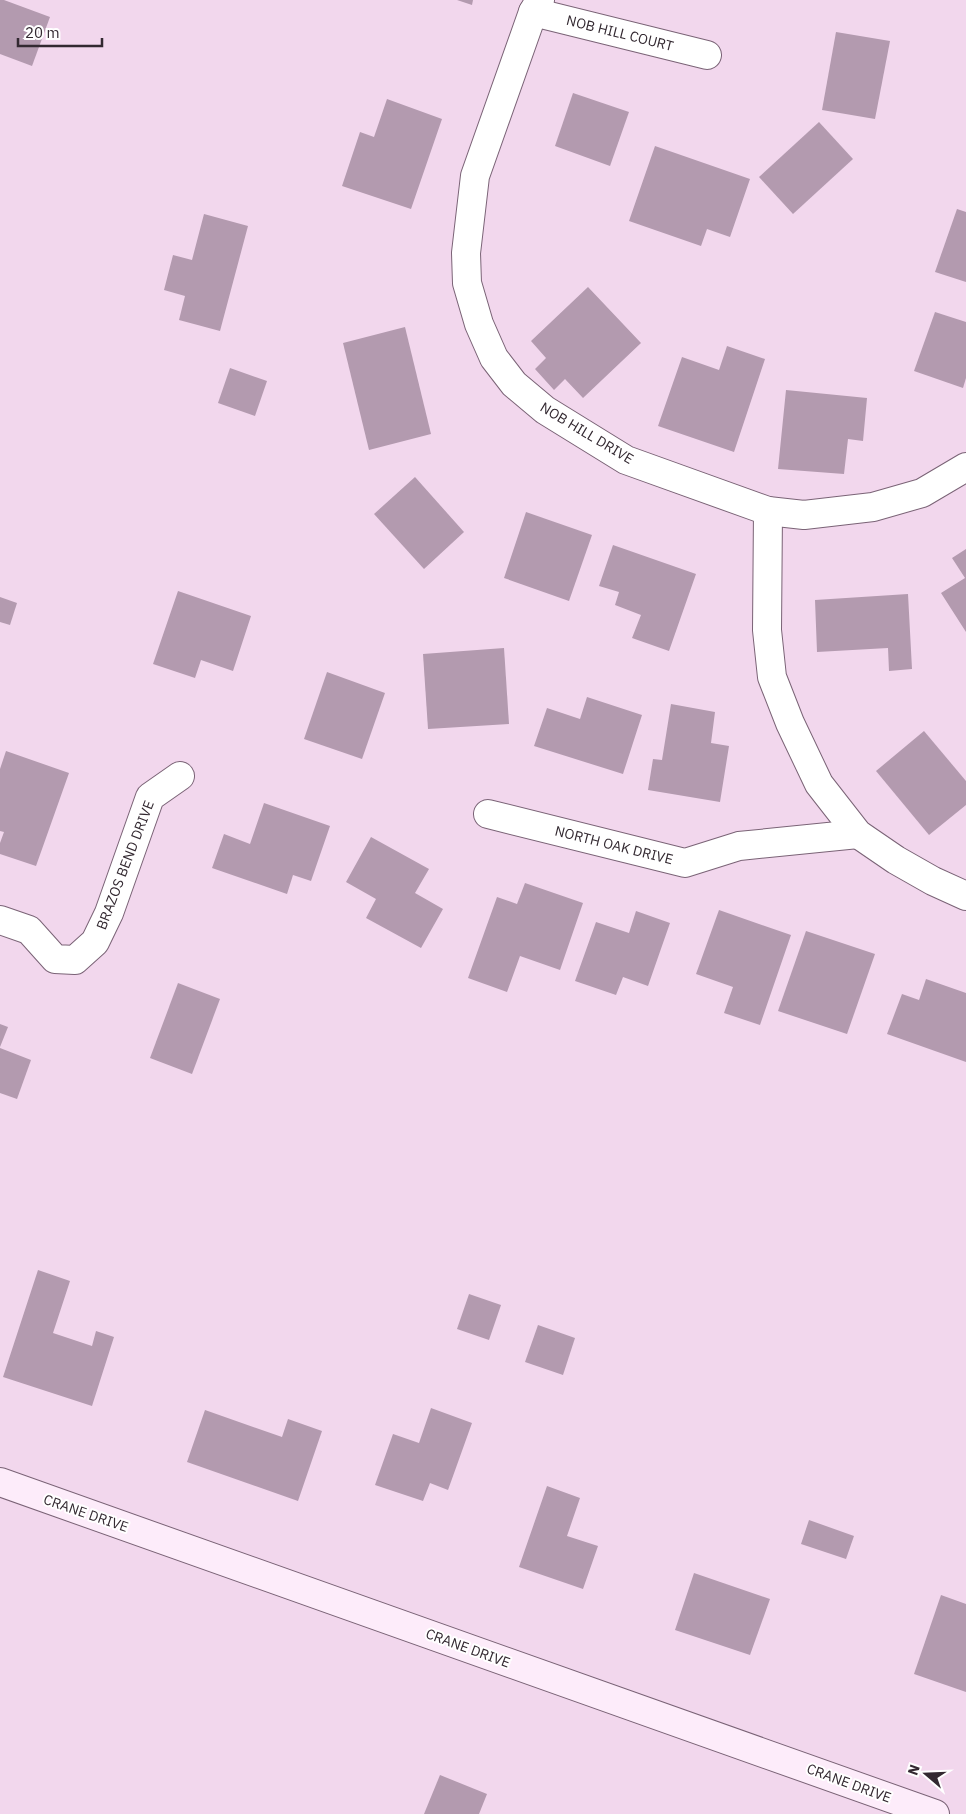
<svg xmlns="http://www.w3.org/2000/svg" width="966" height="1814" font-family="'IBM Plex Sans',sans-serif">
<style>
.building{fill:#b39aaf}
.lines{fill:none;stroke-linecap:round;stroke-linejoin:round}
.street-casing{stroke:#7a6376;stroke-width:30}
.secondary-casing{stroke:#7a6376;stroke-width:30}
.street{stroke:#fff;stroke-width:28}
.secondary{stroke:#fdecfa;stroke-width:28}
.labels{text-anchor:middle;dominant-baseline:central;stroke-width:4;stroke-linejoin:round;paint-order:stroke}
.street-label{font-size:14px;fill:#332931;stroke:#fff}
</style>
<rect width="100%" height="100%" fill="#f2d7ed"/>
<!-- building -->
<g class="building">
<path d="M 0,0 L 4,0 L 50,17 L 32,66 L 0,54 Z"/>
<path d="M 457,0 L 473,0 L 472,5 Z"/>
<path d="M 836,32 L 890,41 L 875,119 L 822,110 Z"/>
<path d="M 573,93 L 629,112 L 610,166 L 555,146 Z"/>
<path d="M 387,99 L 442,119 L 411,209 L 342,186 L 360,132 L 374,137 Z"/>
<path d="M 819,122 L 853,159 L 793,214 L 759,177 Z"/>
<path d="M 655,146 L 750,179 L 730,237 L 707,229 L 701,246 L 629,221 Z"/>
<path d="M 957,209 L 966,212 L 966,282 L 935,272 Z"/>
<path d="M 204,214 L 248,226 L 220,331 L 179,320 L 185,296 L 164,290 L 173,255 L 192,260 Z"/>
<path d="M 588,287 L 641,343 L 583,398 L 565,379 L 554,390 L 535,369 L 546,358 L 531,341 Z"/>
<path d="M 935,312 L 966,322 L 966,378 L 963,388 L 914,371 Z"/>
<path d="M 405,327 L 431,434 L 369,450 L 343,343 Z"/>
<path d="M 727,346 L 765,359 L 734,452 L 658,426 L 682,357 L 719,370 Z"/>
<path d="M 230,368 L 267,381 L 255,416 L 218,403 Z"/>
<path d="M 786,390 L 867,398 L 863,441 L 848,439 L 844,474 L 778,469 Z"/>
<path d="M 415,477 L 464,532 L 424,569 L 374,514 Z"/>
<path d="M 526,512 L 592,535 L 569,601 L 504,578 Z"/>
<path d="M 613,545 L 696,574 L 669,651 L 632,638 L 641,615 L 615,605 L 619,592 L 599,586 Z"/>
<path d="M 966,549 L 966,632 L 941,593 L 965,578 L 952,558 Z"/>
<path d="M 178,591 L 251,616 L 233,671 L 201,660 L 195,678 L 153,664 Z"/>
<path d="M 908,594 L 912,669 L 889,671 L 888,648 L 817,652 L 815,600 Z"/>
<path d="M 0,597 L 17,603 L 10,625 L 0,622 Z"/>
<path d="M 504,648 L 509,724 L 428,729 L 423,654 Z"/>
<path d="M 327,672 L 385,693 L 362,759 L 304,739 Z"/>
<path d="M 587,697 L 642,715 L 623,774 L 534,746 L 547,708 L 580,719 Z"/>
<path d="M 671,704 L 715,712 L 711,743 L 729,746 L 720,802 L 648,790 L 653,759 L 662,760 Z"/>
<path d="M 924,731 L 966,781 L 966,805 L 929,835 L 876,771 Z"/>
<path d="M 6,751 L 69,773 L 36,866 L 0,854 L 0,843 L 4,832 L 0,831 L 0,769 Z"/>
<path d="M 264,803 L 330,826 L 311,881 L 293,875 L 287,894 L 212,868 L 224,834 L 250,844 Z"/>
<path d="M 371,837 L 429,869 L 415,893 L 443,909 L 421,948 L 366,918 L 376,899 L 346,882 Z"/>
<path d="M 525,883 L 583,903 L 560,970 L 520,956 L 507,992 L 468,978 L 497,897 L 517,904 Z"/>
<path d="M 719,910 L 791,935 L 760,1025 L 724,1013 L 733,987 L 696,974 Z"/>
<path d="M 636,911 L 670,923 L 648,986 L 623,977 L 616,995 L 575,981 L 596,922 L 629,933 Z"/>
<path d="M 806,931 L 875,954 L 847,1034 L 778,1011 Z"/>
<path d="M 926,979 L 966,993 L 966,1062 L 887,1034 L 902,994 L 919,1000 Z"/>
<path d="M 178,983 L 220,999 L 192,1074 L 150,1058 Z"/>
<path d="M 0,1024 L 8,1027 L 0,1047 Z"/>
<path d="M 0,1048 L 31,1060 L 17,1099 L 0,1093 Z"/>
<path d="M 38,1270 L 70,1281 L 53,1333 L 92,1346 L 96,1331 L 114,1337 L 92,1406 L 3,1377 Z"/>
<path d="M 469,1294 L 501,1305 L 489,1340 L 457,1329 Z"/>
<path d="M 538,1325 L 575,1338 L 563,1375 L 525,1362 Z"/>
<path d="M 431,1408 L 472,1423 L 448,1490 L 430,1483 L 423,1501 L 375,1485 L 393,1434 L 419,1443 Z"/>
<path d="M 205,1410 L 282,1437 L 288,1419 L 322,1431 L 298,1501 L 187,1462 Z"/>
<path d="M 547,1486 L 580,1498 L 567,1536 L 598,1546 L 583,1589 L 519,1567 Z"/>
<path d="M 809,1520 L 854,1536 L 846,1559 L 801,1544 Z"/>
<path d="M 694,1573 L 770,1599 L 750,1655 L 675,1630 Z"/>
<path d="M 941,1595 L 966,1604 L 966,1692 L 914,1674 Z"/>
<path d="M 440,1775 L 487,1794 L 479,1814 L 424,1814 Z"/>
</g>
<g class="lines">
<defs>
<g id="street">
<path d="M 540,0 L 533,12 L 475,176 L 466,253 L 467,283 L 479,324 L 494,358 L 514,384 L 545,410 L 626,460 L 768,511 L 804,515 L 873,507 L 922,493 L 966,467"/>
<path d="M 533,12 L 707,55"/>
<path d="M 768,511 L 767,630 L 772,677 L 790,723 L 819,784 L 858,834 L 896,860 L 933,881 L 966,896"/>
<path d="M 488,814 L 685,863 L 739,846 L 858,834"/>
<path d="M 0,920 L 29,930 L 55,959 L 75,960 L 95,942 L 109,913 L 150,797 L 180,776"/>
</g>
<path id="secondary" d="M 0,1482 L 935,1814"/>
</defs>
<!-- street casing -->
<use href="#street" class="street-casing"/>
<!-- secondary casing -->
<use href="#secondary" class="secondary-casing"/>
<!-- street -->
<use href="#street" class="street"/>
<!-- secondary -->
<use href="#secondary" class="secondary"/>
</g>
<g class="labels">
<!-- street labels -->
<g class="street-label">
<text transform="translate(620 33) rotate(14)">NOB HILL COURT</text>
<text transform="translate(587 433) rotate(31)">NOB HILL DRIVE</text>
<text transform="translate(614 845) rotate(14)">NORTH OAK DRIVE</text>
<text transform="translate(125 865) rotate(-69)">BRAZOS BEND DRIVE</text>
<text transform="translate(86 1513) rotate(19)">CRANE DRIVE</text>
<text transform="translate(468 1648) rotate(20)">CRANE DRIVE</text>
<text transform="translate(849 1783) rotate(20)">CRANE DRIVE</text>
</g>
</g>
<!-- north arrow -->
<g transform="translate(926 1774) rotate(289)" stroke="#ffffff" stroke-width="4" paint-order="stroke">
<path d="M0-4L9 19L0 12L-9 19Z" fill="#332931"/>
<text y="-8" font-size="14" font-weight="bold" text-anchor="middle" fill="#332931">N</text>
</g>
<!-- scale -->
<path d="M18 38v8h84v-8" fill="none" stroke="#332931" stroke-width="2.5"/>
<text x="25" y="38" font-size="15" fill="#332931" stroke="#ffffff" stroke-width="4" paint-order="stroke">20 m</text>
</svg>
